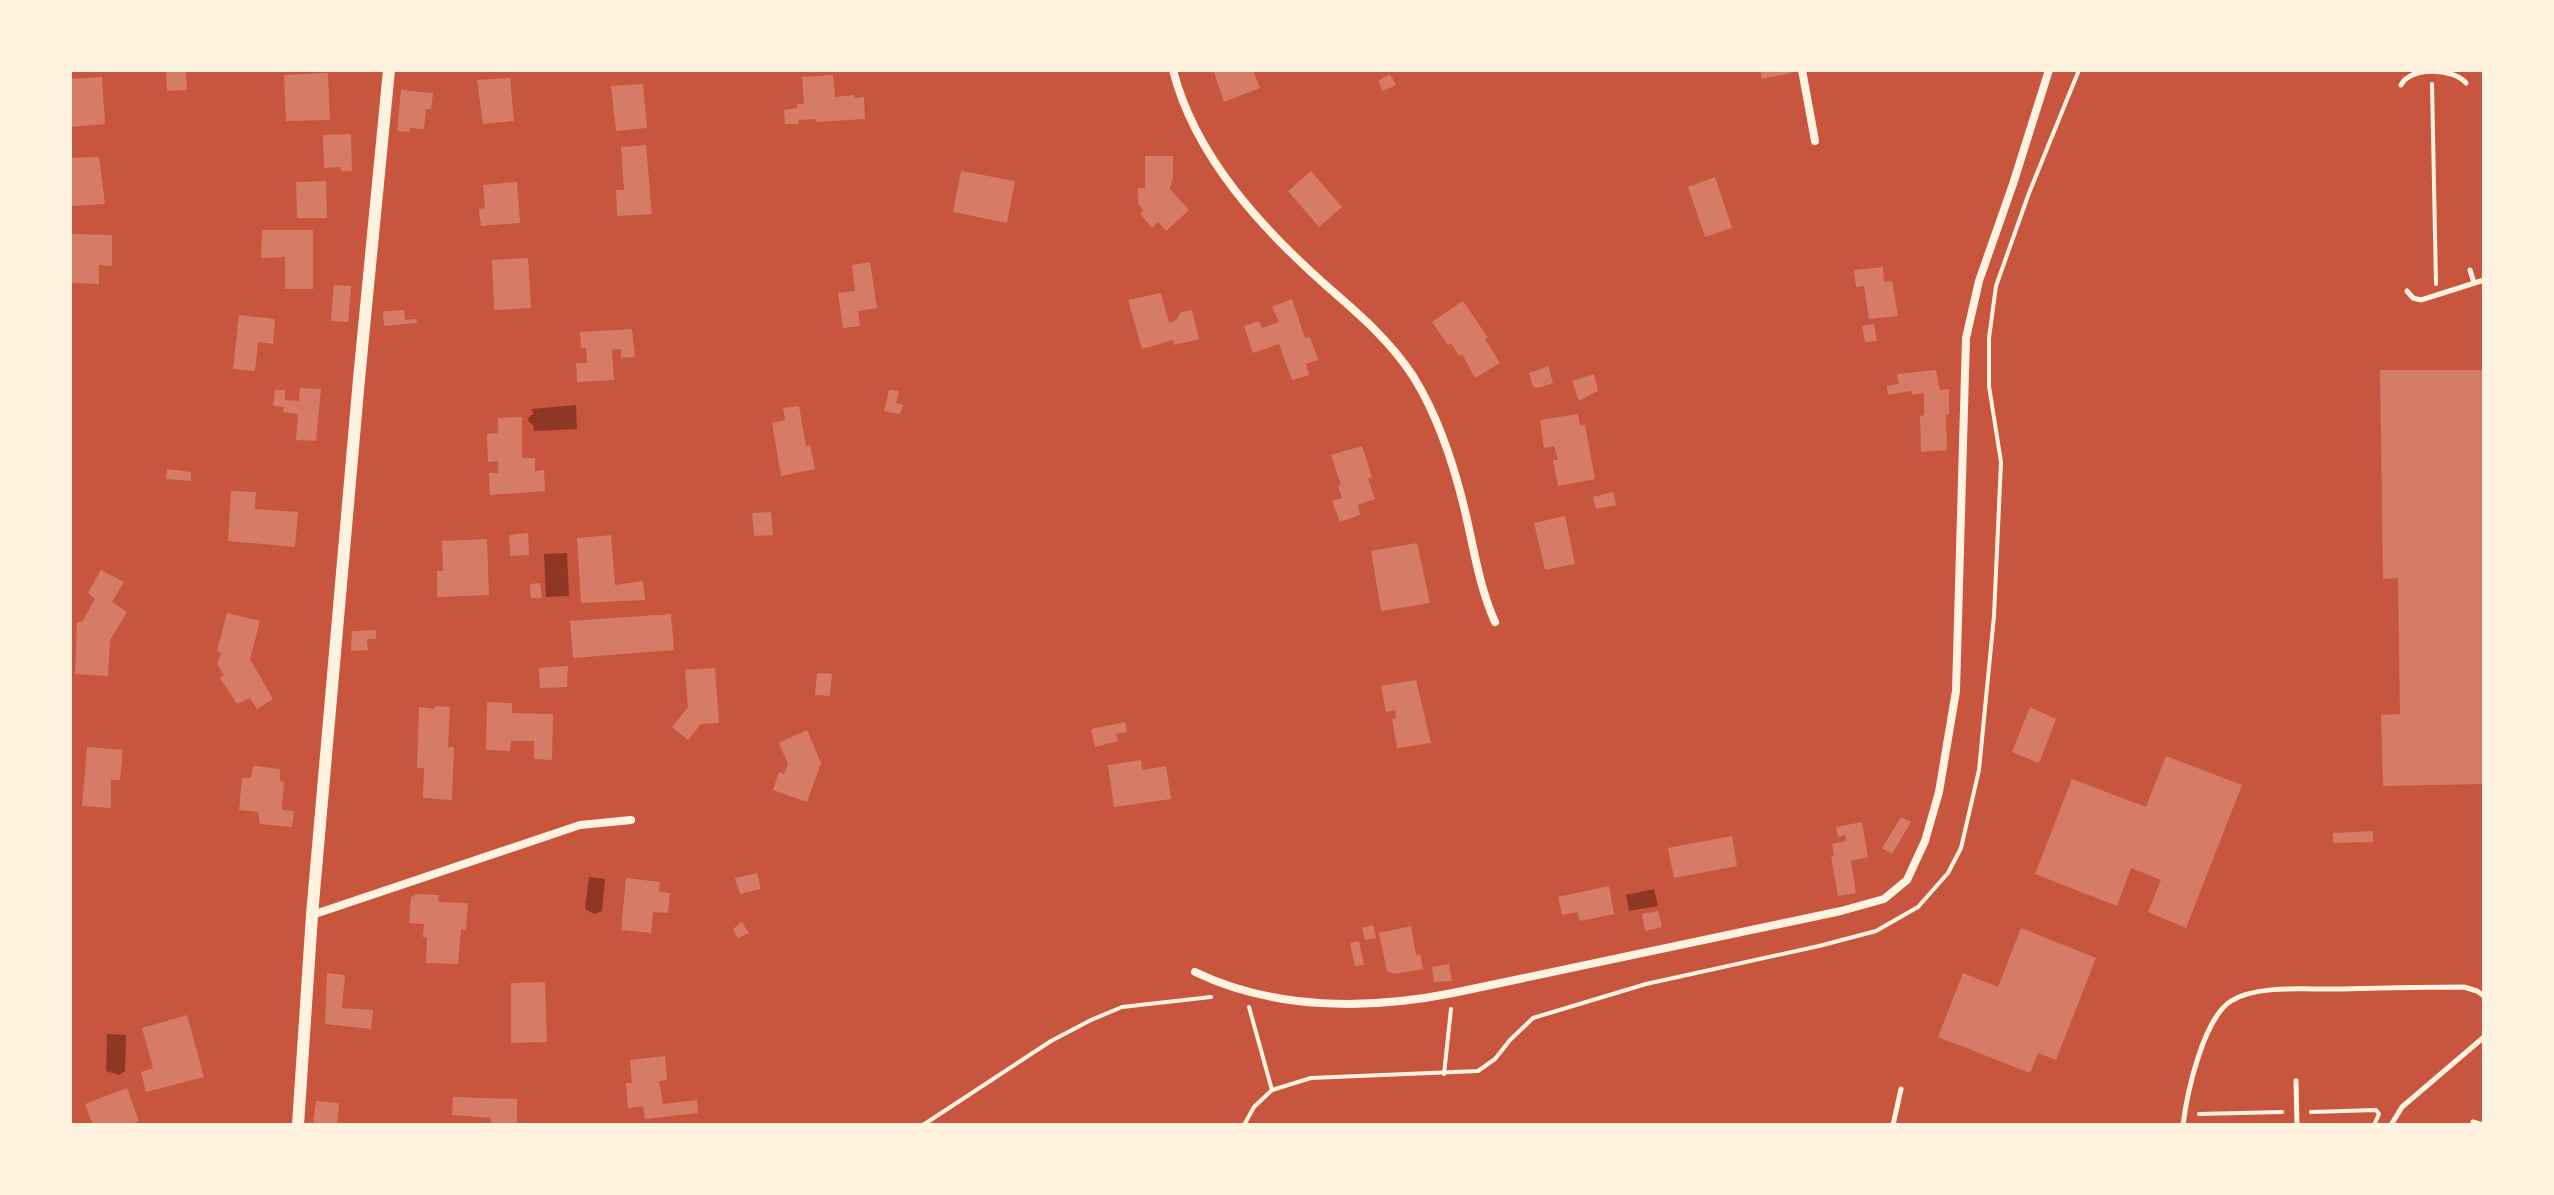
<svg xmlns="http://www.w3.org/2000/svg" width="2554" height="1195" font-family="'Public Sans',sans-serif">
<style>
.water{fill:#8f3625}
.building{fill:#d67c66}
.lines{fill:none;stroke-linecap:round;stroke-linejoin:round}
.path{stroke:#fff3e0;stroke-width:4}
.service{stroke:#fff3e0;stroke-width:5}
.minor{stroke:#fff3e0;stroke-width:8}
.tertiary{stroke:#fff3e0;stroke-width:12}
</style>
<rect width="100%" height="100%" fill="#c8553d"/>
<!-- water -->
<g class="water">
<path d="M 576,405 L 577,429 L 534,431 L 533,425 L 529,422 L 528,418 L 533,414 L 532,409 Z"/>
<path d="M 567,553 L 569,596 L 546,597 L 544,554 Z"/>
<path d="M 589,877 L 605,879 L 602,911 L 594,914 L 585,909 Z"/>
<path d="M 1654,889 L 1658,906 L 1629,911 L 1626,895 Z"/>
<path d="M 107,1034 L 126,1035 L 125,1071 L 119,1075 L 106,1071 Z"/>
</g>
<!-- building -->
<g class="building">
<path d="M 179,70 L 186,70 L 187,90 L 167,91 L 166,71 Z"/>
<path d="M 1210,70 L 1253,70 L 1260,88 L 1224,102 L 1214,72 L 1211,73 Z"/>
<path d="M 1760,70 L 1790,70 L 1791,73 L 1762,79 Z"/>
<path d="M 328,73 L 330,120 L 286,121 L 284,75 Z"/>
<path d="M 1390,74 L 1396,85 L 1383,91 L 1378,81 Z"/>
<path d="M 833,75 L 835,97 L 854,95 L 854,98 L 864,97 L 865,119 L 816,122 L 816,119 L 799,120 L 798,124 L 785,124 L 784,110 L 797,108 L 797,104 L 804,104 L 802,77 Z"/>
<path d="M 102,77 L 105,124 L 70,127 L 70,79 Z"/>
<path d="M 510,78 L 514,121 L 483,124 L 477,80 Z"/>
<path d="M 643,84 L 647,128 L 616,131 L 611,86 Z"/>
<path d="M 401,90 L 433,93 L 431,109 L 426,109 L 424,129 L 410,128 L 410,132 L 397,131 Z"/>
<path d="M 351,134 L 352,171 L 341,171 L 340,167 L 324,168 L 323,135 Z"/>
<path d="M 646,145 L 652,214 L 617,216 L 616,190 L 624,190 L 621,147 Z"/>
<path d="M 1145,156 L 1173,156 L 1173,177 L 1170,189 L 1189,210 L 1166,231 L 1158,222 L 1152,228 L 1140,214 L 1143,211 L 1138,203 L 1138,188 L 1145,188 Z"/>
<path d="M 99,157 L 105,204 L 70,206 L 70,158 Z"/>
<path d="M 961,171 L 1015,181 L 1007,223 L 953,212 Z"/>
<path d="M 1311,171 L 1342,207 L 1319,227 L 1288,191 Z"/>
<path d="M 1715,177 L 1732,228 L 1705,237 L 1688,187 Z"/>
<path d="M 326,181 L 327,218 L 297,218 L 296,182 Z"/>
<path d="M 517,182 L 520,223 L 481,226 L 479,209 L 485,208 L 483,185 Z"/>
<path d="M 262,230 L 313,230 L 313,289 L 285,289 L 285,257 L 261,258 Z"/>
<path d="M 72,234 L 112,235 L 112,266 L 99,265 L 99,284 L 71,283 Z"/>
<path d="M 528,258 L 531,308 L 494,310 L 492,260 Z"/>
<path d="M 870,262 L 877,308 L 858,311 L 860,326 L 843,328 L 838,293 L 855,291 L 852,265 Z"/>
<path d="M 1883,267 L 1884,282 L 1892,281 L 1898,316 L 1869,319 L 1864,286 L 1856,287 L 1854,270 Z"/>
<path d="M 334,285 L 351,286 L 348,322 L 331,321 Z"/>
<path d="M 1161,293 L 1169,323 L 1176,320 L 1181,312 L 1192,310 L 1199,339 L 1174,345 L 1173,340 L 1142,349 L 1128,300 Z"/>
<path d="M 1292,299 L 1305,338 L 1310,337 L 1318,360 L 1306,364 L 1309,375 L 1292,380 L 1279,344 L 1253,353 L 1244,326 L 1259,321 L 1262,328 L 1279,322 L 1272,307 Z"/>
<path d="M 1463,301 L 1488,338 L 1485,339 L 1500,363 L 1475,378 L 1462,354 L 1459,356 L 1451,343 L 1448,345 L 1432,322 Z"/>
<path d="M 404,310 L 405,320 L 416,319 L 417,323 L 384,326 L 383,311 Z"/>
<path d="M 239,315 L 275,319 L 273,344 L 258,342 L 255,371 L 233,369 Z"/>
<path d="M 1874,324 L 1877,341 L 1865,342 L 1862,326 Z"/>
<path d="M 632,329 L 635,357 L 621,358 L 621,349 L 612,350 L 614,380 L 577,382 L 576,363 L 587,363 L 586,348 L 581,348 L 580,332 Z"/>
<path d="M 1548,366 L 1553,383 L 1538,388 L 1533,387 L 1529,373 Z"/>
<path d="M 1936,370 L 1940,390 L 1949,389 L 1949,414 L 1946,415 L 1947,450 L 1921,452 L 1920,416 L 1924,415 L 1924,393 L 1912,395 L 1911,391 L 1888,395 L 1887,386 L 1899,384 L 1897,374 Z"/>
<path d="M 2380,370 L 2484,370 L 2484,784 L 2383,786 L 2381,715 L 2400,714 L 2398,578 L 2383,579 Z"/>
<path d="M 1594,374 L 1598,391 L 1579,401 L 1572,381 Z"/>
<path d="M 300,388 L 321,389 L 316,441 L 296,440 L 298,414 L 283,412 L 284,407 L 273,406 L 275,390 L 285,390 L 285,400 L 299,401 Z"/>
<path d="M 889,390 L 899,391 L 896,403 L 903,405 L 900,414 L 884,411 Z"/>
<path d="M 799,406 L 806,446 L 810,445 L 815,469 L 781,476 L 772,423 L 785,420 L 783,408 Z"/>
<path d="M 1578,414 L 1580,426 L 1585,425 L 1595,479 L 1558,486 L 1553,460 L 1558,460 L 1554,446 L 1544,448 L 1540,420 Z"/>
<path d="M 522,417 L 522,458 L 535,458 L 535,471 L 544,470 L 545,491 L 490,495 L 489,473 L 498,473 L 498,461 L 488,462 L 487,434 L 498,433 L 498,418 Z"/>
<path d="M 1362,446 L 1372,477 L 1368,479 L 1375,499 L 1358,505 L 1360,515 L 1340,522 L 1332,501 L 1342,498 L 1338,486 L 1341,485 L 1331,455 Z"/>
<path d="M 167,469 L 191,472 L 191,481 L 166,479 Z"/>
<path d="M 231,491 L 256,492 L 255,509 L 298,512 L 295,547 L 228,541 Z"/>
<path d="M 1613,492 L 1616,505 L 1596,509 L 1593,497 Z"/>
<path d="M 771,512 L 773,535 L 754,536 L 752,513 Z"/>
<path d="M 1565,516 L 1575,564 L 1545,570 L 1534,523 Z"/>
<path d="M 528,533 L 529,555 L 510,556 L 509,535 Z"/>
<path d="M 611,535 L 615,585 L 643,581 L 645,600 L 581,603 L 577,538 Z"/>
<path d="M 487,539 L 489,595 L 437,597 L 437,571 L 443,571 L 442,541 Z"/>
<path d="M 1417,543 L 1430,603 L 1381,611 L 1371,551 Z"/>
<path d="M 101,570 L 124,582 L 112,602 L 127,612 L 110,640 L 108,676 L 75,674 L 77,622 L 82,622 L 95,599 L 88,593 Z"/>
<path d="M 540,583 L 542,598 L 531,598 L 530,584 Z"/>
<path d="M 227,613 L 260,621 L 250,659 L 273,699 L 257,709 L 250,698 L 237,704 L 220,678 L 224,675 L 217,664 L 221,653 L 217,651 Z"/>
<path d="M 671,614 L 674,650 L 573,658 L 570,621 Z"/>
<path d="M 376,630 L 376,639 L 367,639 L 368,650 L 351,651 L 352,631 Z"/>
<path d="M 568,666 L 567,687 L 540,688 L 539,668 Z"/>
<path d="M 715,668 L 719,723 L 701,724 L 688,740 L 672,727 L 688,707 L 685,670 Z"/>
<path d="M 822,673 L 832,674 L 830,696 L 815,695 L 817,674 Z"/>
<path d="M 1416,680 L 1431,743 L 1397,748 L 1392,719 L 1396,718 L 1395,710 L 1386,712 L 1381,686 Z"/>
<path d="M 487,702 L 512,703 L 512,713 L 553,714 L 552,760 L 534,759 L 534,741 L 511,741 L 510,751 L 486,750 Z"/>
<path d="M 435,706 L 450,707 L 448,747 L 454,747 L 452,800 L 423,798 L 424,768 L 417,768 L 419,707 L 434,709 Z"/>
<path d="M 2030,707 L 2056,719 L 2039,763 L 2012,752 Z"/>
<path d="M 1125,722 L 1127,732 L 1116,734 L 1118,741 L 1095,747 L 1091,729 Z"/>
<path d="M 807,730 L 821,763 L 807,802 L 773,790 L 779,772 L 784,774 L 788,764 L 779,743 Z"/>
<path d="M 87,747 L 123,750 L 120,780 L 111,780 L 111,808 L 82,806 Z"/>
<path d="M 2166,756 L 2242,785 L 2186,928 L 2148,912 L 2161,880 L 2131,868 L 2117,906 L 2035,874 L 2072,779 L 2146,807 Z"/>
<path d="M 1141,760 L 1142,770 L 1166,766 L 1171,799 L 1114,807 L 1108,765 Z"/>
<path d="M 253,766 L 280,769 L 280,781 L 284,782 L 282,810 L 294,811 L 292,827 L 260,824 L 258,812 L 239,810 L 242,778 L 251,778 Z"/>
<path d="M 1901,817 L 1911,822 L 1892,854 L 1882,848 Z"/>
<path d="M 1862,822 L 1868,857 L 1851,861 L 1856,893 L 1838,896 L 1831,857 L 1834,856 L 1832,844 L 1846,841 L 1845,835 L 1838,837 L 1836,827 Z"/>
<path d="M 2373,831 L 2373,842 L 2333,843 L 2333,833 Z"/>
<path d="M 1732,836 L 1737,866 L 1674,878 L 1668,848 Z"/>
<path d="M 757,873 L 761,889 L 740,894 L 735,878 Z"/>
<path d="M 626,878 L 660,882 L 659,892 L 670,893 L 668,913 L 653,912 L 651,933 L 621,930 Z"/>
<path d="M 1609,886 L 1614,914 L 1580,921 L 1577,912 L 1562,915 L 1558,897 Z"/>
<path d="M 417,894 L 439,895 L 438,902 L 468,903 L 466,930 L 461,929 L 458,964 L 426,963 L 427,938 L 423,937 L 424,924 L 409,923 L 411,897 Z"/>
<path d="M 1658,911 L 1662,927 L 1645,931 L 1642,914 Z"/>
<path d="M 742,922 L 749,933 L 738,938 L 733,929 Z"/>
<path d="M 1373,925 L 1376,938 L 1365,940 L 1362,928 Z"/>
<path d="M 1411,926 L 1416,955 L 1420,954 L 1423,969 L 1394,974 L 1387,971 L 1379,933 Z"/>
<path d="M 2021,928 L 2096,958 L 2056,1060 L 2038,1053 L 2030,1073 L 1938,1037 L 1963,973 L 1998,987 Z"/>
<path d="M 1359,941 L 1364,965 L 1355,966 L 1350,943 Z"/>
<path d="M 1449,964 L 1452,981 L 1434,982 L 1432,967 Z"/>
<path d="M 327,973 L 345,975 L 342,1008 L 373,1010 L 371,1029 L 325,1024 Z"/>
<path d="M 545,982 L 547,1042 L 511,1043 L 511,983 Z"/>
<path d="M 187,1015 L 204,1077 L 146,1092 L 141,1072 L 153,1068 L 142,1028 Z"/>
<path d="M 665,1056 L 667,1080 L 659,1081 L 663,1104 L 697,1100 L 698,1113 L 645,1119 L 643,1106 L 628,1108 L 626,1083 L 632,1083 L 630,1060 Z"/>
<path d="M 127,1088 L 139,1121 L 129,1125 L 93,1125 L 85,1104 Z"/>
<path d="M 453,1097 L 517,1099 L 517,1125 L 491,1125 L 491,1118 L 452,1115 Z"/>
<path d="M 316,1101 L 339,1103 L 337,1125 L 313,1125 Z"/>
</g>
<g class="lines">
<!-- path -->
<g class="path">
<path d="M 2432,84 L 2436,284"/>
<path d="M 1249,1007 L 1272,1090"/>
<path d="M 1444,1074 L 1451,1009"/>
<path d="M 2311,1112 L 2376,1110 L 2379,1114 L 2374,1125"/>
<path d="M 2199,1114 L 2282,1112"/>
<path d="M 923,1125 L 1051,1041 L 1091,1020 L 1122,1007 L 1211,997"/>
<path d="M 1244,1125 L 1254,1107 L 1272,1090 L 1311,1078 L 1478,1071 L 1495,1059 L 1510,1040 L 1533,1018 L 1646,984 L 1819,946 L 1876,931 L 1918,907 L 1948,873 L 1961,848 L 1979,770 L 1994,616 L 2001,462 L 1989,386 L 1989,338 L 1996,286 L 2029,193 L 2079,70"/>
</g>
<!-- service -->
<g class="service">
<path d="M 2401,85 C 2410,66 2454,68 2466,83"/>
<path d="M 2470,270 L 2474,283"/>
<path d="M 2407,291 L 2413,298 L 2421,300 L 2484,280"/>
<path d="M 2296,1081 L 2297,1125"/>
<path d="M 2473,1122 L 2483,1125"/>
<path d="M 1893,1125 L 1901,1089"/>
<path d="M 2183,1125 C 2187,1093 2203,1019 2231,1001 C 2258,984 2310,990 2341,989 C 2382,988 2423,987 2464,987 L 2477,991 L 2484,996"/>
<path d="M 2391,1125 L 2402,1107 L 2484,1037"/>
</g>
<!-- minor -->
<g class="minor">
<path d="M 1173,70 C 1195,157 1263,230 1330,289 C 1361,316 1390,341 1413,376 C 1438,416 1454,465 1465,511 C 1474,549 1479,586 1495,622"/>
<path d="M 1802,70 L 1815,141"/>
<path d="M 312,915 L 580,825 L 631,820"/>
<path d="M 1195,972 C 1274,1010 1368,1010 1453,993 L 1841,911 L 1884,899 L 1907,880 L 1925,841 L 1939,792 L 1956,691 L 1966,338 L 1979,281 L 2013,184 L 2049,70"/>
</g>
<!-- tertiary -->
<path class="tertiary" d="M 298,1125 L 312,915 L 359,379 L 389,70"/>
</g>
<!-- border -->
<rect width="2554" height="1195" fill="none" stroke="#fff3e0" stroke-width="144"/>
</svg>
